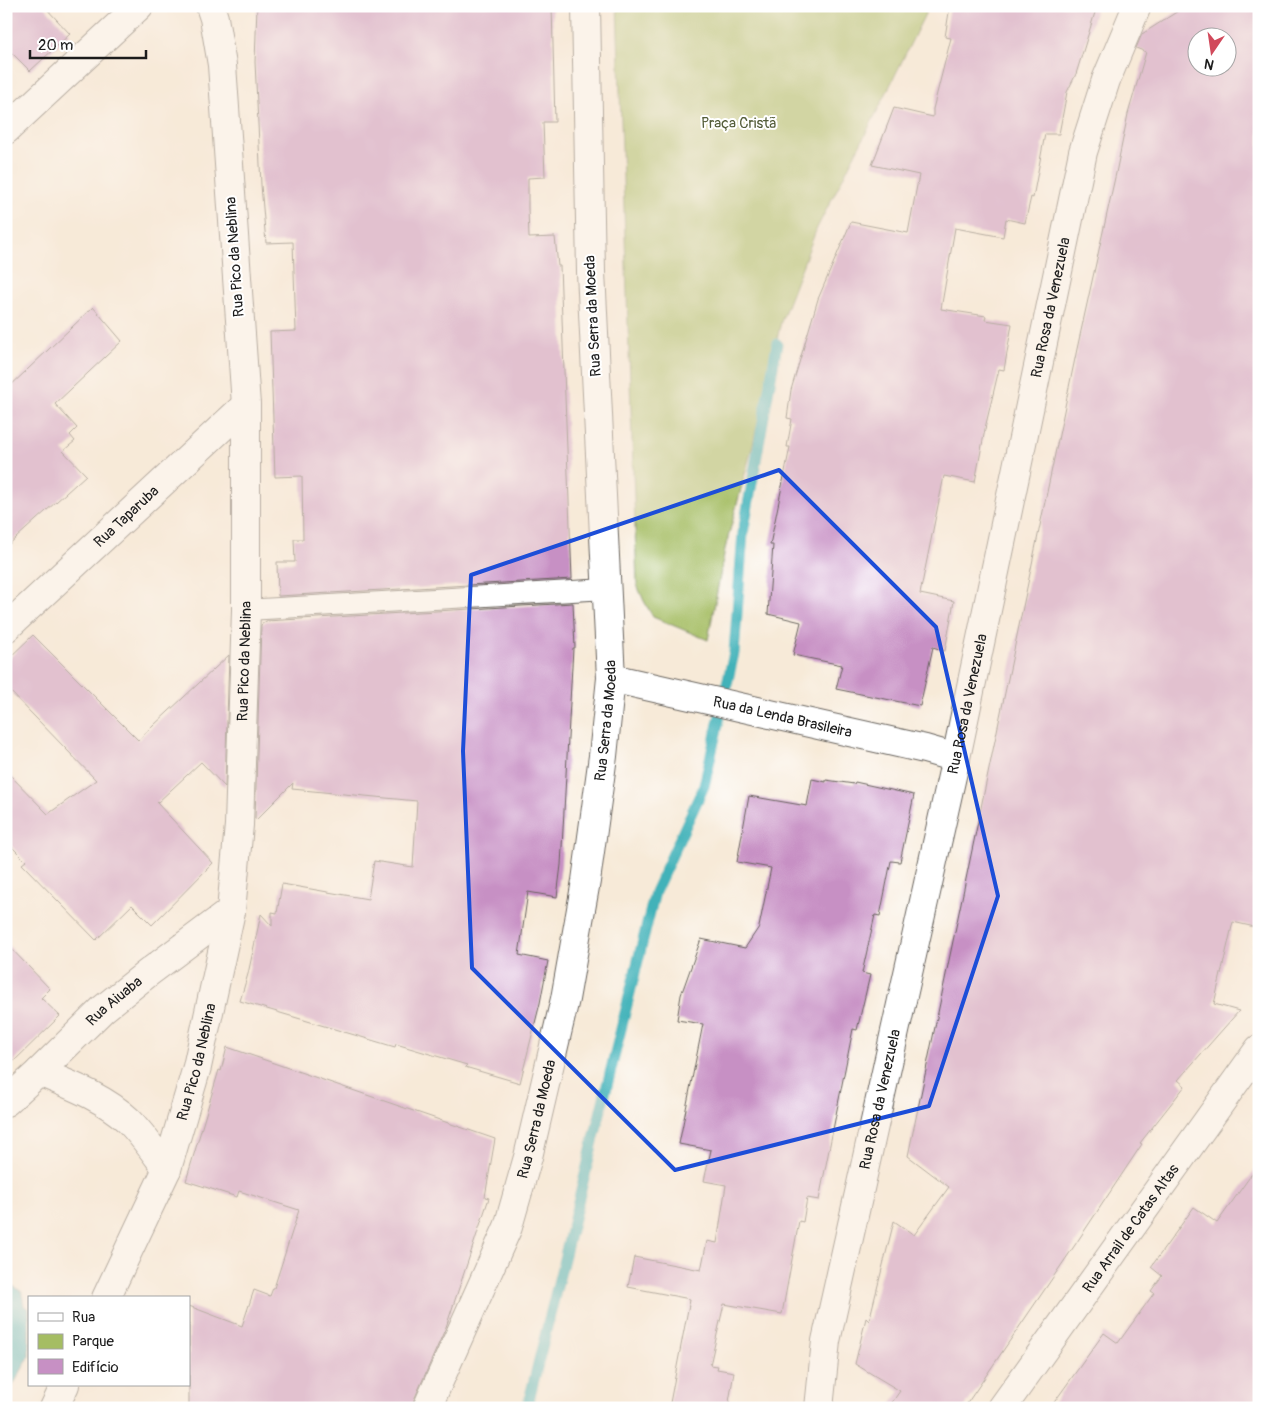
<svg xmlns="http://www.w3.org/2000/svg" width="1265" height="1414" font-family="Pangolin,sans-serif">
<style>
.green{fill:#a5bd63;stroke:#606c40}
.water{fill:#42b2b9;stroke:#2f676a}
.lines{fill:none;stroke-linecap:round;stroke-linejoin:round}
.stream{stroke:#42b2b9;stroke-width:11}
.building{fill:#c790c4;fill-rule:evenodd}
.service-casing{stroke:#69645e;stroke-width:22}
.minor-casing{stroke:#69645e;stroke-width:30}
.service{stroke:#fff;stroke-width:20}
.minor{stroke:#fff;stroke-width:28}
.marked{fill:none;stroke:#1d4ed8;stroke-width:4;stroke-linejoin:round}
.labels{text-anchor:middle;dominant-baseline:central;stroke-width:4;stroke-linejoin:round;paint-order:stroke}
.park-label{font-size:15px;fill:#535c38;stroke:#fff}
.street-label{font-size:15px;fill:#1c1c1c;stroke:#fff}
</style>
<rect width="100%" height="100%" fill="#fff"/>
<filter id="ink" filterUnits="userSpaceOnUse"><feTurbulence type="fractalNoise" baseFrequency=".02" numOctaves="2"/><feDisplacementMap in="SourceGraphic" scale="10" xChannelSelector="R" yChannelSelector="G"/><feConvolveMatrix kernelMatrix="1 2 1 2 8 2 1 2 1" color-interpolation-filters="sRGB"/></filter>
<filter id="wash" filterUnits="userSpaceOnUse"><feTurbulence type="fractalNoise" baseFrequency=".0096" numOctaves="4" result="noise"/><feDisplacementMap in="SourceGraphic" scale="20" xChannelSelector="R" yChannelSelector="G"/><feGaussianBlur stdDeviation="1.12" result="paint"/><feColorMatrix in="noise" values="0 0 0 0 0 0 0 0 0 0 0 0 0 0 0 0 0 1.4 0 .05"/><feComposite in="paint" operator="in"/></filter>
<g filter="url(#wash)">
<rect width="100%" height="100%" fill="#f7ead8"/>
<!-- green -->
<path class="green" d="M 617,6 L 929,6 L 883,100 L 817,228 L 781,322 L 753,444 L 725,549 L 708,640 L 653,617 L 644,601 L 637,585 Z"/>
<!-- water -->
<path class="water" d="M 7,1282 L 22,1292 L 24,1306 L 29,1309 L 29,1357 L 6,1398 L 6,1284 Z"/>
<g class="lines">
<!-- stream -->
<path class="stream" d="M 527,1408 L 655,892 L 704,786 L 734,653 L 743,533 L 777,344"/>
</g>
<g id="blocks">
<!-- building -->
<g class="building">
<path d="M 6,6 L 44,6 L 70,34 L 30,71 L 6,47 Z"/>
<path d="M 257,6 L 552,6 L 555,122 L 543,122 L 545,177 L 528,178 L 528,208 L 529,238 L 555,237 L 558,266 L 560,266 L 572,579 L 278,596 L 277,562 L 295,562 L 294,539 L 303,539 L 302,476 L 275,477 L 270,332 L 296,331 L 293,242 L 266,243 L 261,185 L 255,62 Z"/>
<path d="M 950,6 L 1097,6 L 1076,74 L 1067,92 L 1059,134 L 1045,134 L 1033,198 L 1031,197 L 1025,223 L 1006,219 L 1003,237 L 955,228 L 941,309 L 986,316 L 985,320 L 1012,324 L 1004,370 L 999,369 L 986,424 L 975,482 L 944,476 L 920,594 L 954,601 L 945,651 L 933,647 L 920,706 L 836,689 L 842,665 L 793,655 L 801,622 L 768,614 L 773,545 L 770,545 L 790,447 L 787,447 L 792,419 L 787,418 L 791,390 L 818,299 L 851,222 L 908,233 L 919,175 L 872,165 L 894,108 L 933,117 L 933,109 L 951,38 L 945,37 Z"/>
<path d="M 1186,6 L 1259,6 L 1259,928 L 1233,922 L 1214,1004 L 1239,1011 L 1178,1080 L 1185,1086 L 1140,1143 L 1142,1144 L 1075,1245 L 964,1408 L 888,1408 L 900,1391 L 855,1364 L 866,1318 L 869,1321 L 894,1221 L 914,1235 L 949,1187 L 908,1156 L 1077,349 L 1116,173 L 1128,114 L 1146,52 L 1136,48 L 1142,34 ZM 1198,38 L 1228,38 L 1228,68 L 1198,68 Z"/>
<path d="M 93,307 L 122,341 L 55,404 L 77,428 L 70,435 L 75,441 L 63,451 L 86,475 L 6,547 L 6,390 Z"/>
<path d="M 573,603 L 575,648 L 573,648 L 561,865 L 557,897 L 528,892 L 519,955 L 548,961 L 540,1003 L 520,1083 L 465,1067 L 467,1065 L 396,1044 L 395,1047 L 240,1001 L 248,974 L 261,914 L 272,926 L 272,912 L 277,913 L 282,884 L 368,899 L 374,861 L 413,867 L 417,801 L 292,789 L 293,783 L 256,820 L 255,819 L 261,625 L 266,621 Z"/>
<path d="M 33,635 L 138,740 L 229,655 L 225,787 L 201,762 L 157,803 L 213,863 L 152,925 L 132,905 L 96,940 L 22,864 L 26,861 L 6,841 L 6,771 L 48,814 L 96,780 L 6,687 L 6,661 Z"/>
<path d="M 812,779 L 826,782 L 826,780 L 854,784 L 855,782 L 914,795 L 900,862 L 891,861 L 880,916 L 875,915 L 862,973 L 870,975 L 857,1030 L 853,1029 L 819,1200 L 807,1198 L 803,1222 L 799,1221 L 782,1314 L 724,1304 L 710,1365 L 718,1366 L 717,1369 L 734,1372 L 728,1408 L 669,1408 L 690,1299 L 628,1287 L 634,1257 L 701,1270 L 707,1241 L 717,1243 L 726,1185 L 704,1181 L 711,1150 L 679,1144 L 703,1024 L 677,1020 L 681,995 L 701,939 L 745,948 L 759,927 L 771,868 L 737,862 L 749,796 L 807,806 Z"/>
<path d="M 6,943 L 50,989 L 41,998 L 60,1016 L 6,1069 Z"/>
<path d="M 227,1047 L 495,1139 L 485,1197 L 489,1198 L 446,1327 L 413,1402 L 411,1408 L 189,1408 L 189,1306 L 242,1326 L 254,1290 L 270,1296 L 273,1288 L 274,1288 L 299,1210 L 239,1191 L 237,1197 L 186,1181 L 219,1070 L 221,1071 Z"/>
<path d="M 1259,1164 L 1259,1408 L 1050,1408 L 1104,1333 L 1118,1343 L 1154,1293 L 1151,1291 L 1162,1276 L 1151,1267 L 1194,1207 L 1217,1223 Z"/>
</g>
</g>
</g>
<g filter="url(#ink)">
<use href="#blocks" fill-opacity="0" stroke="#69645e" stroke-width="1"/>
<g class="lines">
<defs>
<path id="service" d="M 246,610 L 607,589"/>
<g id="minor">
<path d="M 6,130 L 139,6"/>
<path id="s1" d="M 6,628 L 246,405"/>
<path id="s2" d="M 611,678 L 925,749 L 956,758"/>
<path d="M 39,1072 C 70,1085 103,1097 128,1120 C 143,1135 155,1153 167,1169"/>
<path id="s3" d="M 6,1102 L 39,1072 L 103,1009 L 148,973 L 231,911"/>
<path id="s4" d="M 106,1298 L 167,1169 L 197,1067 L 231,911 L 239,825 L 246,610 L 246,405 L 222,65 L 214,18 L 210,6"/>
<path d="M 54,1408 L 65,1385"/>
<path id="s5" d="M 427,1408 L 508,1227 L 528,1157 L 565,999 L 586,881 L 603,756 L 611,678 L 591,272 L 586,6"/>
<path id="s6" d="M 819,1408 L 826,1341 L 956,758 L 1083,152 L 1106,80 L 1137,6"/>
<path id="s7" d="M 1002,1408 L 1259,1049"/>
</g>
</defs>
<!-- service casing -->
<use href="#service" class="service-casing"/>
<!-- minor casing -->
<use href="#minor" class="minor-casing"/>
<!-- service -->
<use href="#service" class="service"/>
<!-- minor -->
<use href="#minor" class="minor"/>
</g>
</g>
<!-- marked area -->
<path d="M0 0H1265V1414H0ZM 779,470 L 936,627 L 998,896 L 929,1106 L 675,1170 L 472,968 L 463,751 L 471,575 Z" fill="#f7ead8" fill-opacity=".55" fill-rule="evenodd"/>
<path class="marked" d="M 779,470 L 936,627 L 998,896 L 929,1106 L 675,1170 L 472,968 L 463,751 L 471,575 Z"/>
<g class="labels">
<!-- park labels -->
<g class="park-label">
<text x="739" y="123">Praça Cristã</text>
</g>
<!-- street labels -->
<g class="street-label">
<text transform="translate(235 257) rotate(-94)">Rua Pico da Neblina</text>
<text stroke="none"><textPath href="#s6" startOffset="1125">Rua Rosa da Venezuela</textPath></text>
<text transform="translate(593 316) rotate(-93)">Rua Serra da Moeda</text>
<text stroke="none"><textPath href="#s1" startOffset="164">Rua Taparuba</textPath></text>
<text stroke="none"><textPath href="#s4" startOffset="659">Rua Pico da Neblina</textPath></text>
<text stroke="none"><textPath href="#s6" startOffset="720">Rua Rosa da Venezuela</textPath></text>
<text stroke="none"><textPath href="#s2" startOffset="176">Rua da Lenda Brasileira</textPath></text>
<text stroke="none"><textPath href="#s5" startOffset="715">Rua Serra da Moeda</textPath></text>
<text stroke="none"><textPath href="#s3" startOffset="148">Rua Aiuaba</textPath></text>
<text stroke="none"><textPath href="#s4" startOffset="254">Rua Pico da Neblina</textPath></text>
<text stroke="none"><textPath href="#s6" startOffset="315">Rua Rosa da Venezuela</textPath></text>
<text stroke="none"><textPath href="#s5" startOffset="310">Rua Serra da Moeda</textPath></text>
<text stroke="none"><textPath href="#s7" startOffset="221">Rua Arrail de Catas Altas</textPath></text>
</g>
</g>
<!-- margin -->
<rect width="1265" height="1414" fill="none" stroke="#fff" stroke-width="25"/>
<!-- legend -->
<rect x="28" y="1296" width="162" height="90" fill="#ffffff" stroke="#a4a4a4"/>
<rect x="38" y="1313" width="25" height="8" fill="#ffffff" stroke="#a4a4a4"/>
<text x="72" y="1322" font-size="15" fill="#1c1c1c">Rua</text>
<rect x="38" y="1334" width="25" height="15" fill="#a5bd63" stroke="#a4a4a4"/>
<text x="72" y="1346" font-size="15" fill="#1c1c1c">Parque</text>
<rect x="38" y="1359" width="25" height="15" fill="#c790c4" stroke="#a4a4a4"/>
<text x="72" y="1372" font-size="15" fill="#1c1c1c">Edifício</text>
<!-- north arrow -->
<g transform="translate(1212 52) rotate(193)"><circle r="24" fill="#ffffff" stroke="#a4a4a4"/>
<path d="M0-4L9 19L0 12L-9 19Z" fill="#d1495b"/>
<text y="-8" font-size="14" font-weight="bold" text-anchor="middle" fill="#1c1c1c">N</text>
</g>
<!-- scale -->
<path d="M30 50v8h116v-8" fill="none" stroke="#1c1c1c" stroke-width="2.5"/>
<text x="38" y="50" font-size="15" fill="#1c1c1c" stroke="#ffffff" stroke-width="4" paint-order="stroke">20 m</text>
</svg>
